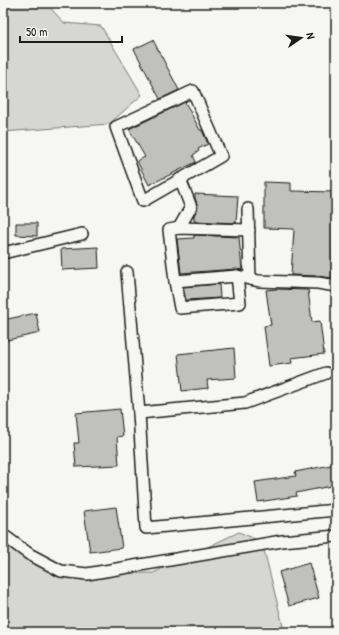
<svg xmlns="http://www.w3.org/2000/svg" width="339" height="635" font-family="'Patrick Hand',sans-serif">
<style>
.green{fill:#d6d6d2;stroke:#797977}
.building{fill:#c0c0bd;stroke:#1c1c1c}
.lines{fill:none;stroke-linecap:round;stroke-linejoin:round}
.street-casing{stroke:#1c1c1c;stroke-width:14}
.street{stroke:#f6f6f2;stroke-width:11}
</style>
<rect width="100%" height="100%" fill="#f6f6f2"/>
<filter id="ink" filterUnits="userSpaceOnUse"><feTurbulence type="fractalNoise" baseFrequency=".025" numOctaves="2"/><feDisplacementMap in="SourceGraphic" scale="8" xChannelSelector="R" yChannelSelector="G"/><feConvolveMatrix kernelMatrix="1 2 1 2 8 2 1 2 1" color-interpolation-filters="sRGB"/></filter>
<g filter="url(#ink)">
<!-- green -->
<g class="green">
<path d="M 3,3 L 46,3 L 64,23 L 101,26 L 142,95 L 109,124 L 3,132 Z"/>
<path d="M 239,532 L 262,542 L 283,626 L 282,632 L 3,632 L 3,535 L 59,574 L 153,573 Z"/>
</g>
<!-- building -->
<g class="building">
<path d="M 153,40 L 179,90 L 160,99 L 134,49 Z"/>
<path d="M 185,102 L 200,130 L 202,130 L 208,144 L 198,149 L 199,151 L 193,155 L 196,162 L 149,185 L 137,161 L 145,157 L 129,129 Z"/>
<path d="M 264,182 L 291,183 L 291,191 L 335,192 L 332,278 L 318,276 L 291,275 L 294,229 L 264,228 Z"/>
<path d="M 195,194 L 238,196 L 236,223 L 194,221 L 194,215 L 198,207 L 195,198 Z"/>
<path d="M 16,223 L 37,223 L 37,236 L 16,235 Z"/>
<path d="M 194,235 L 239,237 L 242,270 L 236,269 L 181,273 L 177,239 L 194,238 Z"/>
<path d="M 98,247 L 99,268 L 62,270 L 61,249 Z"/>
<path d="M 219,284 L 220,298 L 186,300 L 183,287 Z"/>
<path d="M 276,289 L 308,290 L 312,322 L 320,321 L 324,354 L 291,358 L 292,363 L 269,366 L 264,326 L 271,325 L 266,290 Z"/>
<path d="M 36,313 L 40,333 L 3,341 L 3,320 Z"/>
<path d="M 234,348 L 236,378 L 207,380 L 208,388 L 182,391 L 178,354 Z"/>
<path d="M 120,409 L 123,436 L 117,437 L 119,465 L 76,467 L 74,443 L 79,443 L 76,413 Z"/>
<path d="M 336,464 L 336,485 L 296,493 L 297,496 L 258,502 L 255,482 L 296,476 L 295,472 Z"/>
<path d="M 116,507 L 122,548 L 90,552 L 84,511 Z"/>
<path d="M 309,563 L 319,598 L 289,606 L 279,572 Z"/>
</g>
<g class="lines">
<defs>
<g id="street">
<path d="M 193,91 L 221,156 L 143,201 L 116,127 Z"/>
<path d="M 248,209 L 250,279 L 259,281 L 318,283 L 336,286"/>
<path d="M 179,228 L 191,207 L 180,179"/>
<path d="M 249,230 L 179,228 L 169,230 L 175,281 L 180,308 L 240,303 L 237,276 L 250,279"/>
<path d="M 3,253 L 82,234"/>
<path d="M 127,272 L 139,413 L 146,528 L 336,510"/>
<path d="M 175,281 L 237,276"/>
<path d="M 139,413 L 245,403 L 326,373"/>
<path d="M 3,535 L 29,554 L 61,571 L 87,574 L 282,541 L 336,536"/>
</g>
</defs>
<!-- street casing -->
<use href="#street" class="street-casing"/>
<!-- street -->
<use href="#street" class="street"/>
</g>
</g>
<!-- margin -->
<rect width="339" height="635" fill="none" stroke="#f6f6f2" stroke-width="16"/>
<rect x="8" y="8" width="323" height="619" fill="none" stroke="#1c1c1c" stroke-width="1.5" filter="url(#ink)"/>
<!-- north arrow -->
<g transform="translate(301 38) rotate(77)" stroke="#f6f6f2" stroke-width="3" paint-order="stroke">
<path d="M0-3L7 15L0 10L-7 15Z" fill="#1c1c1c"/>
<text y="-6" font-size="11" font-weight="bold" text-anchor="middle" fill="#1c1c1c">N</text>
</g>
<!-- scale -->
<path d="M20 36v6h102v-6" fill="none" stroke="#1c1c1c" stroke-width="2"/>
<text x="26" y="36" font-size="12" fill="#1c1c1c" stroke="#f6f6f2" stroke-width="3" paint-order="stroke">50 m</text>
</svg>
